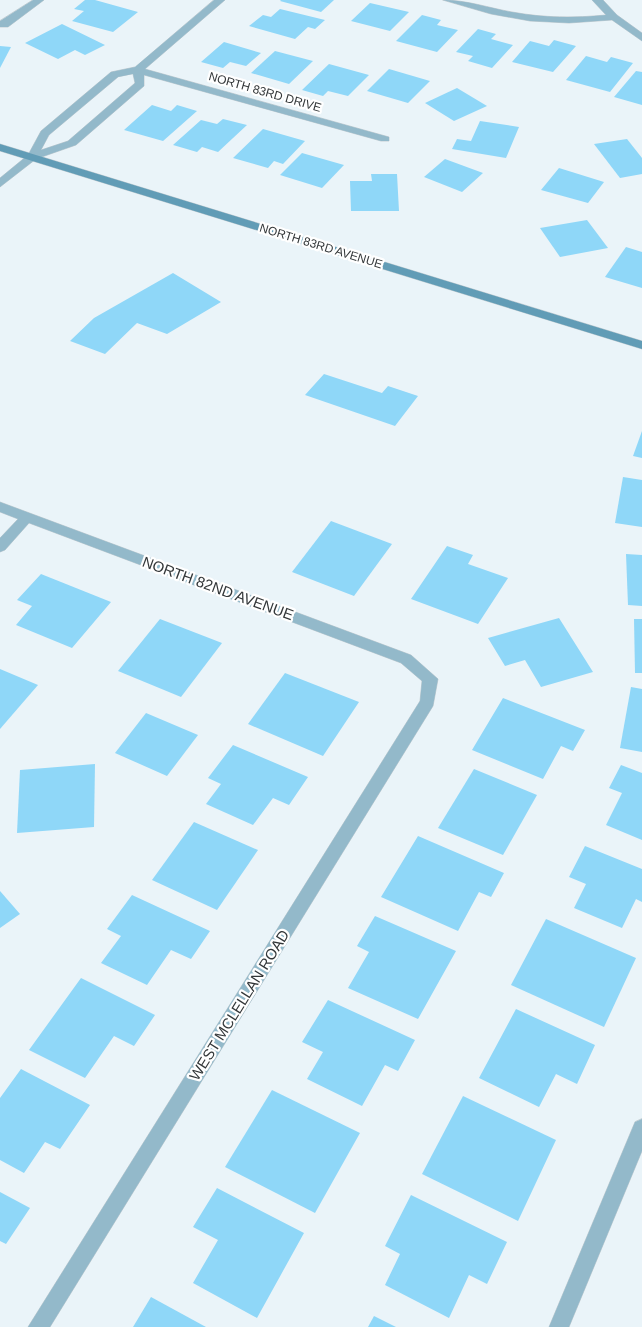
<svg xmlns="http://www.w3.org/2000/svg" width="642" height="1327" font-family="Arial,sans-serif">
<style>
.building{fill:#8fd7f8}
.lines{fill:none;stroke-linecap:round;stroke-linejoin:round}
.street-casing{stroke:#c5ced3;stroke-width:1}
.secondary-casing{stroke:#c5ced3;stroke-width:1}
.street{fill:#93b9ca;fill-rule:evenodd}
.secondary{fill:#619cb6;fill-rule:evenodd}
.labels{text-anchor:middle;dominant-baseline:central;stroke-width:4.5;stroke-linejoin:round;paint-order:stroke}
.far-street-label{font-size:12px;fill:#333739;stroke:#fff}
.street-label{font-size:15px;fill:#333739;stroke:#fff}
</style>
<rect width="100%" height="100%" fill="#eaf4f9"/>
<!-- building -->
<g class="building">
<path d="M 85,0 L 95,0 L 138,12 L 113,32 L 72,21 L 84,11 L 74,9 Z"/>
<path d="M 281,0 L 334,0 L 321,12 L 280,1 Z"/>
<path d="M 370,3 L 409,12 L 390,31 L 351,21 Z"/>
<path d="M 280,9 L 325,20 L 315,29 L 308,27 L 295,39 L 249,26 L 263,15 L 271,17 Z"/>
<path d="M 422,15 L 441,20 L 437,25 L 458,30 L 437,52 L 396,41 Z"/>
<path d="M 62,24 L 105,45 L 85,55 L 75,50 L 58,59 L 25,43 Z"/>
<path d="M 478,29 L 496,34 L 491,39 L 513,45 L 492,68 L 468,61 L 473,56 L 456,52 Z"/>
<path d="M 554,40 L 576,46 L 553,72 L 512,62 L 530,41 L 549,46 Z"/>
<path d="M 224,42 L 261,53 L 246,66 L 230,62 L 223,68 L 201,62 Z"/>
<path d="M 0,46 L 11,47 L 0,68 Z"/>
<path d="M 275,51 L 313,61 L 289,84 L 251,73 Z"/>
<path d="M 586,56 L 607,62 L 611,57 L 633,63 L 610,92 L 566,80 Z"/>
<path d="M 329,64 L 369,75 L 348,96 L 328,91 L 323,96 L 302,90 Z"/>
<path d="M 389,69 L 430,81 L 408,103 L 367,91 Z"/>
<path d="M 636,71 L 642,72 L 642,105 L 614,97 Z"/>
<path d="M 457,88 L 487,106 L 454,121 L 425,103 Z"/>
<path d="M 152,105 L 171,111 L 177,105 L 197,111 L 163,141 L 124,130 Z"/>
<path d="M 223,119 L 247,125 L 218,152 L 202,147 L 197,152 L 173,145 L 201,120 L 217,124 Z"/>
<path d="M 480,121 L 519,127 L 506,158 L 452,149 L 457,139 L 471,141 Z"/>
<path d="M 263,129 L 305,141 L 283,164 L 274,161 L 268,168 L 233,158 Z"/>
<path d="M 627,139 L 642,158 L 642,174 L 620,178 L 594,144 Z"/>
<path d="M 302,153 L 344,165 L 322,188 L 280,175 Z"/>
<path d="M 445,159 L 483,173 L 462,192 L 424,177 Z"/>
<path d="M 559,168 L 604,182 L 588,203 L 541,190 Z"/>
<path d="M 371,174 L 397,174 L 399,211 L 351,211 L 350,181 L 372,181 Z"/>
<path d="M 587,220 L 608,248 L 560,257 L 540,228 Z"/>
<path d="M 626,247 L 642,252 L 642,288 L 605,277 Z"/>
<path d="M 173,273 L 221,302 L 167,334 L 137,323 L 105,354 L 70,341 L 94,318 Z"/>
<path d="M 324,374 L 382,393 L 388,386 L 418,396 L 395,426 L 305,395 Z"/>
<path d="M 642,431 L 642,458 L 633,456 Z"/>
<path d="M 623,477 L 642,480 L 642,527 L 615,523 Z"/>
<path d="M 331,521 L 392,544 L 354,596 L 292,572 Z"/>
<path d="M 447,546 L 473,555 L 468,564 L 508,578 L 478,624 L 411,599 Z"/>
<path d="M 626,554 L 642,555 L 642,606 L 628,605 Z"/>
<path d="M 41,574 L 111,602 L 72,648 L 16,625 L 32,606 L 17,600 Z"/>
<path d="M 559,618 L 593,672 L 541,687 L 525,660 L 505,666 L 488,638 Z"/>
<path d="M 160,619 L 222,643 L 181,697 L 118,671 Z"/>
<path d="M 634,619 L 642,619 L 642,673 L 635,673 Z"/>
<path d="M 0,669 L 38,685 L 0,729 Z"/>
<path d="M 285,673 L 359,702 L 323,756 L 248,724 Z"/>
<path d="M 631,687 L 642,689 L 642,752 L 620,748 Z"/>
<path d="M 503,698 L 585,730 L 573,751 L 561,746 L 543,779 L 472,750 Z"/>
<path d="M 146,713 L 198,735 L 167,776 L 115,753 Z"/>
<path d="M 233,745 L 308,777 L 289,805 L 273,798 L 253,825 L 206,804 L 221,784 L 208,778 Z"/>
<path d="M 95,764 L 94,827 L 17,833 L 20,770 Z"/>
<path d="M 621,765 L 642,773 L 642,840 L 606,825 L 622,793 L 609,788 Z"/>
<path d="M 474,769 L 537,795 L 503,855 L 438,828 Z"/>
<path d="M 194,822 L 258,850 L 217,910 L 152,880 Z"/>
<path d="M 418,836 L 504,873 L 491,897 L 479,892 L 458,931 L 381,897 Z"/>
<path d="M 585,846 L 642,869 L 642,902 L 636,899 L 622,928 L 574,908 L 586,884 L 569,877 Z"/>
<path d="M 0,891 L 20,914 L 0,928 Z"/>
<path d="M 132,895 L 210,931 L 191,959 L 171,950 L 147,985 L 101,963 L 121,936 L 107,929 Z"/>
<path d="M 375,916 L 456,951 L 418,1019 L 348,988 L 369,952 L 357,946 Z"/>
<path d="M 546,919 L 636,958 L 604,1027 L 511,985 Z"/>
<path d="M 81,978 L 155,1015 L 134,1046 L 114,1036 L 85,1078 L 29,1050 Z"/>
<path d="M 328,1000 L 415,1040 L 398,1071 L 385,1065 L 362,1106 L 307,1079 L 323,1052 L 302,1042 Z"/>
<path d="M 516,1009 L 595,1045 L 577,1084 L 556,1074 L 539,1107 L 479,1078 Z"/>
<path d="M 21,1069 L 90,1105 L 60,1149 L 45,1142 L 24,1173 L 0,1160 L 0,1098 Z"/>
<path d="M 272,1090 L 360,1133 L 315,1213 L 225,1167 Z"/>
<path d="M 463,1096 L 556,1140 L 518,1221 L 422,1174 Z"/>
<path d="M 217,1188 L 304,1233 L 257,1318 L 193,1283 L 218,1240 L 193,1227 Z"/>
<path d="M 0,1192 L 30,1208 L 6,1244 L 0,1241 Z"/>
<path d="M 411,1195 L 507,1242 L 487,1284 L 469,1275 L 449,1318 L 385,1285 L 400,1254 L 385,1246 Z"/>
<path d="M 151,1297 L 206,1327 L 133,1327 Z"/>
<path d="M 374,1316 L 396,1327 L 368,1327 Z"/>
</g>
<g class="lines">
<defs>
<g id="street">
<path d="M 33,0 L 44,0 L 8,27 L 0,27 L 0,21 Z"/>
<path d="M 214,0 L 225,0 L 145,69 L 389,137 L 389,141 L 381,141 L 144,75 L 144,86 L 76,145 L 36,159 L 0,187 L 0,178 L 28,155 L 41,131 L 111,72 L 135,67 ZM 133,74 L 135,83 L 68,141 L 41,150 L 49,135 L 118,77 Z"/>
<path d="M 443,0 C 467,0 489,8 512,12 C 544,18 575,18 606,15 L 592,0 L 603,0 L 617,15 L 642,33 L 642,41 L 612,20 L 569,23 L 530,21 L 491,14 Z"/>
<path d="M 0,502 L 411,655 L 438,679 L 433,706 L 50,1327 L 28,1327 L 420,701 L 422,681 L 401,663 L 29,523 L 5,550 L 0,552 L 0,538 L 18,519 L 0,512 Z"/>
<path d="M 642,1119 L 642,1151 L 569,1327 L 549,1327 L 635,1122 Z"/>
</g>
<path id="secondary" d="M 0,144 L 642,341 L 642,349 L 0,151 Z"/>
</defs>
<!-- street casing -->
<use href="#street" class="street-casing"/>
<!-- secondary casing -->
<use href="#secondary" class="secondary-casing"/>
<!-- street -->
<use href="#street" class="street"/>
<!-- secondary -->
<use href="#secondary" class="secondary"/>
</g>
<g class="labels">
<!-- far-street labels -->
<g class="far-street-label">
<text transform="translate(265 92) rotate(16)">NORTH 83RD DRIVE</text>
<text transform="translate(321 246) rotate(17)">NORTH 83RD AVENUE</text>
</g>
<!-- street labels -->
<g class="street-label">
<text transform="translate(218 588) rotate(20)">NORTH 82ND AVENUE</text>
<text transform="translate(239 1005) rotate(-58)">WEST MCLELLAN ROAD</text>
</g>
</g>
</svg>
